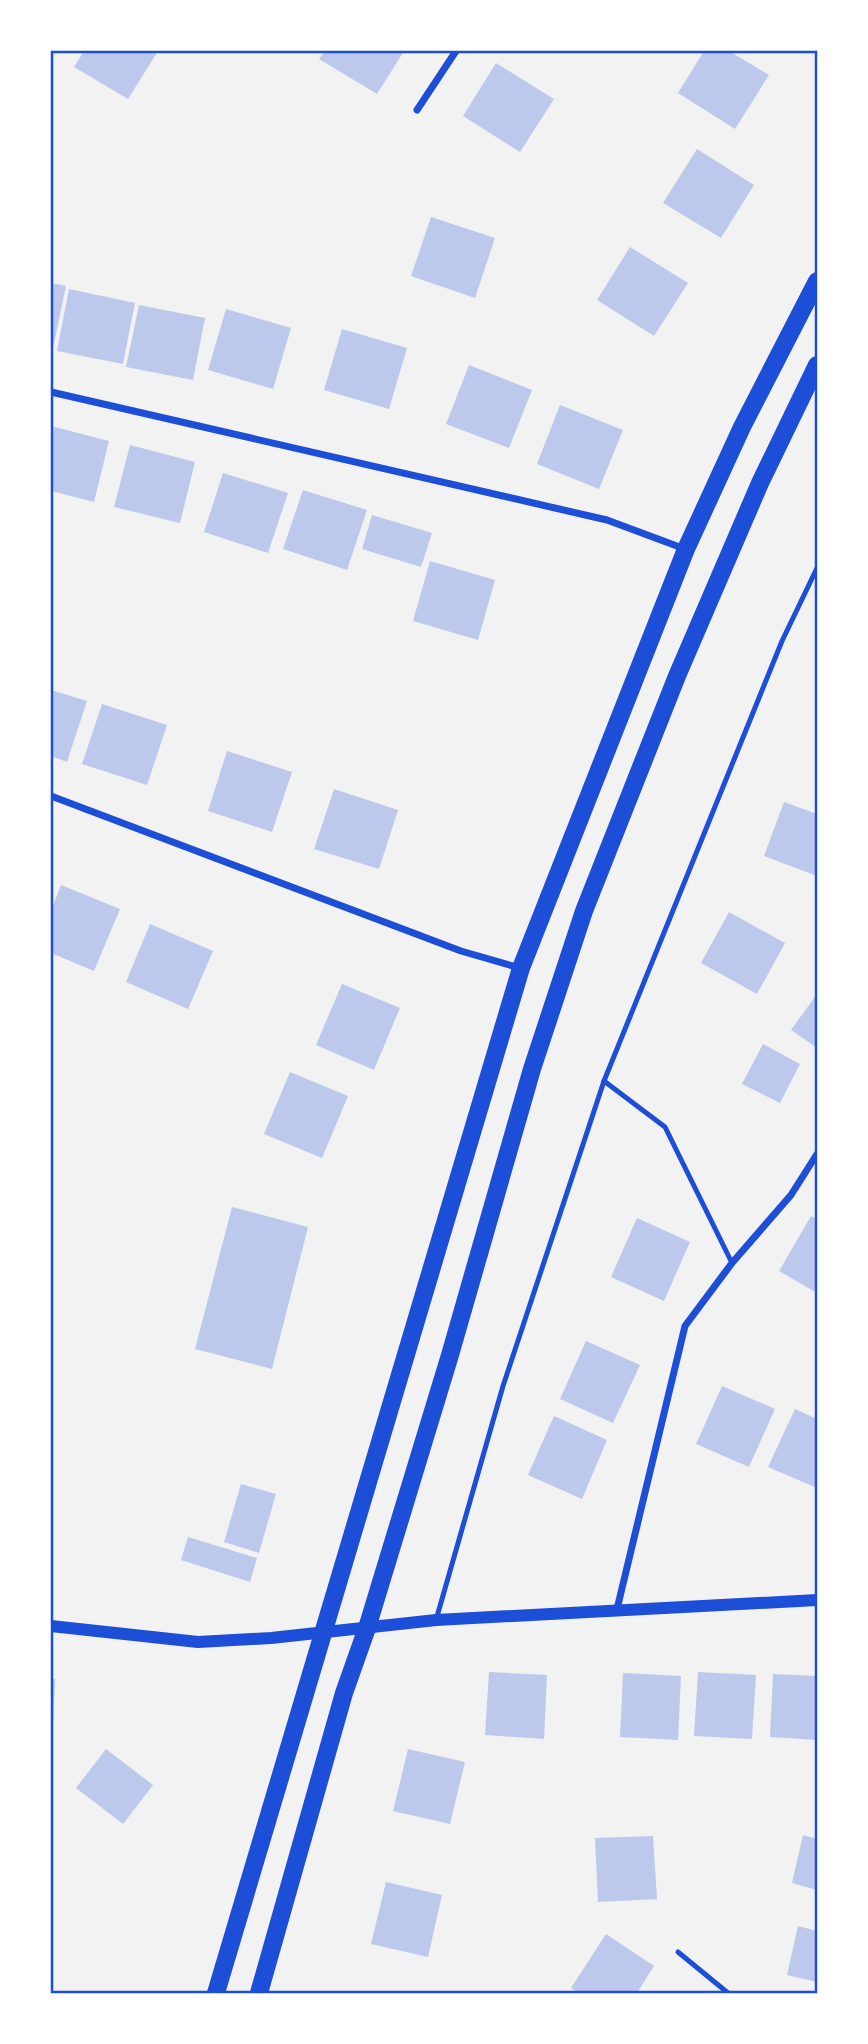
<svg xmlns="http://www.w3.org/2000/svg" width="868" height="2044" font-family="'Varela Round',sans-serif">
<style>
.building{fill:#bdc9ec}
.lines{fill:none;stroke-linecap:round;stroke-linejoin:round}
.service{stroke:#1d4ed8;stroke-width:5}
.minor{stroke:#1d4ed8;stroke-width:7}
.tertiary{stroke:#1d4ed8;stroke-width:12}
.primary{stroke:#1d4ed8;stroke-width:18}
.neatline{fill:none;stroke:#1d4ed8;stroke-width:2.5}
</style>
<rect width="100%" height="100%" fill="#f2f2f2"/>
<!-- building -->
<g class="building">
<path d="M 84,51 L 158,51 L 128,99 L 74,67 Z"/>
<path d="M 325,51 L 404,51 L 377,94 L 319,59 Z"/>
<path d="M 704,51 L 729,51 L 769,75 L 735,129 L 678,93 Z"/>
<path d="M 496,63 L 554,99 L 520,152 L 463,116 Z"/>
<path d="M 697,149 L 754,185 L 721,238 L 663,203 Z"/>
<path d="M 431,217 L 495,238 L 475,298 L 411,276 Z"/>
<path d="M 630,247 L 688,283 L 654,336 L 597,300 Z"/>
<path d="M 51,283 L 66,286 L 53,348 L 51,348 Z"/>
<path d="M 69,289 L 135,303 L 123,364 L 57,351 Z"/>
<path d="M 139,305 L 205,318 L 193,380 L 126,367 Z"/>
<path d="M 226,309 L 291,328 L 273,389 L 208,370 Z"/>
<path d="M 342,329 L 407,348 L 389,409 L 324,390 Z"/>
<path d="M 469,365 L 532,390 L 509,448 L 446,424 Z"/>
<path d="M 560,405 L 623,430 L 599,489 L 537,464 Z"/>
<path d="M 51,426 L 109,441 L 94,502 L 51,491 Z"/>
<path d="M 130,445 L 195,462 L 180,523 L 114,507 Z"/>
<path d="M 223,473 L 288,493 L 268,553 L 204,532 Z"/>
<path d="M 303,490 L 367,510 L 347,570 L 283,549 Z"/>
<path d="M 372,515 L 432,533 L 421,567 L 362,549 Z"/>
<path d="M 430,561 L 495,580 L 478,640 L 413,621 Z"/>
<path d="M 51,690 L 87,701 L 67,762 L 51,756 Z"/>
<path d="M 102,704 L 167,725 L 147,785 L 82,764 Z"/>
<path d="M 227,751 L 292,772 L 272,832 L 208,811 Z"/>
<path d="M 334,789 L 398,810 L 379,869 L 314,849 Z"/>
<path d="M 784,802 L 817,814 L 817,876 L 764,856 Z"/>
<path d="M 61,885 L 120,909 L 94,971 L 51,953 L 51,911 Z"/>
<path d="M 729,912 L 785,943 L 757,994 L 701,963 Z"/>
<path d="M 150,924 L 213,951 L 188,1009 L 126,982 Z"/>
<path d="M 342,984 L 400,1008 L 374,1070 L 316,1045 Z"/>
<path d="M 817,994 L 817,1048 L 791,1030 Z"/>
<path d="M 763,1044 L 800,1064 L 780,1103 L 742,1084 Z"/>
<path d="M 290,1072 L 348,1096 L 322,1158 L 264,1134 Z"/>
<path d="M 232,1207 L 308,1227 L 272,1369 L 195,1349 Z"/>
<path d="M 811,1216 L 817,1219 L 817,1293 L 779,1271 Z"/>
<path d="M 637,1218 L 690,1242 L 664,1301 L 611,1277 Z"/>
<path d="M 586,1341 L 640,1365 L 613,1423 L 560,1399 Z"/>
<path d="M 722,1386 L 775,1409 L 749,1467 L 696,1444 Z"/>
<path d="M 795,1409 L 817,1419 L 817,1488 L 768,1467 Z"/>
<path d="M 554,1416 L 607,1440 L 582,1499 L 528,1475 Z"/>
<path d="M 241,1484 L 276,1494 L 259,1553 L 224,1542 Z"/>
<path d="M 188,1537 L 257,1558 L 250,1582 L 181,1560 Z"/>
<path d="M 489,1672 L 547,1675 L 544,1739 L 485,1735 Z"/>
<path d="M 698,1672 L 756,1675 L 752,1739 L 694,1736 Z"/>
<path d="M 623,1673 L 681,1676 L 678,1740 L 620,1737 Z"/>
<path d="M 773,1674 L 817,1676 L 817,1740 L 770,1737 Z"/>
<path d="M 51,1679 L 55,1679 L 53,1729 L 51,1729 Z"/>
<path d="M 106,1749 L 153,1785 L 123,1824 L 76,1788 Z"/>
<path d="M 408,1749 L 465,1762 L 450,1824 L 393,1811 Z"/>
<path d="M 803,1835 L 817,1839 L 817,1890 L 792,1883 Z"/>
<path d="M 653,1836 L 657,1899 L 598,1902 L 595,1838 Z"/>
<path d="M 386,1882 L 442,1895 L 428,1957 L 371,1944 Z"/>
<path d="M 798,1926 L 817,1931 L 817,1982 L 787,1975 Z"/>
<path d="M 606,1934 L 654,1966 L 637,1993 L 579,1993 L 571,1988 Z"/>
</g>
<g class="lines">
<!-- service -->
<g class="service">
<path d="M 604,1081 L 665,1127 L 732,1263"/>
<path d="M 436,1620 L 503,1386 L 604,1081 L 782,641 L 817,568"/>
<path d="M 678,1952 L 728,1993"/>
</g>
<!-- minor -->
<g class="minor">
<path d="M 417,110 L 456,51"/>
<path d="M 51,392 L 607,520 L 685,549"/>
<path d="M 51,796 L 461,951 L 520,968"/>
<path d="M 617,1609 L 685,1326 L 732,1263 L 791,1195 L 817,1154"/>
</g>
<!-- tertiary -->
<path class="tertiary" d="M 51,1626 L 198,1642 L 271,1638 L 436,1620 L 817,1600"/>
<!-- primary -->
<g class="primary">
<path d="M 216,1993 L 521,968 L 686,549 L 742,427 L 817,281"/>
<path d="M 259,1993 L 344,1693 L 367,1628 L 450,1355 L 532,1069 L 584,911 L 677,676 L 760,483 L 817,365"/>
</g>
</g>
<!-- border -->
<rect width="868" height="2044" fill="none" stroke="#ffffff" stroke-width="105"/>
<rect x="52" y="52" width="764" height="1940" class="neatline"/>
</svg>
